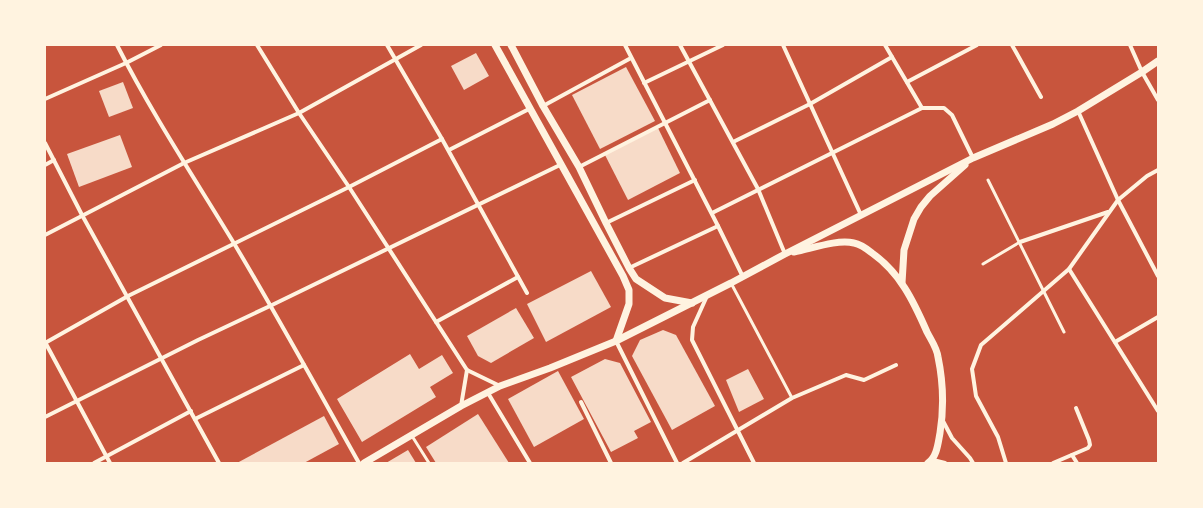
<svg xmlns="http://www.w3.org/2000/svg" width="1203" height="508" font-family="Raleway,sans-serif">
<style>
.building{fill:#f7dbc8}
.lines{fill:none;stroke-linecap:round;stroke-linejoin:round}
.service{stroke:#fff3e0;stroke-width:3}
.minor{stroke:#fff3e0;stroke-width:4}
.tertiary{stroke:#fff3e0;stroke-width:7}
</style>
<rect width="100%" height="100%" fill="#c8553d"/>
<!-- building -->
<g class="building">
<path d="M 476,53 L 489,76 L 464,90 L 451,66 Z"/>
<path d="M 626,67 L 655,121 L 600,149 L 572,95 Z"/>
<path d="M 123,82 L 133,108 L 109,117 L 99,91 Z"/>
<path d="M 658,128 L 680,173 L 628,200 L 605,155 Z"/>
<path d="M 120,135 L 132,167 L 79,187 L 67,154 Z"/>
<path d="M 591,271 L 611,307 L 546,342 L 527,304 Z"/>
<path d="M 516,308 L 534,338 L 491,363 L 478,356 L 467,336 Z"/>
<path d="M 663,330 L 676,335 L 715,406 L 672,430 L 632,356 L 640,340 Z"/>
<path d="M 410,354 L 419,369 L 442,355 L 453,373 L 430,387 L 436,397 L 362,442 L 337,399 Z"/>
<path d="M 605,359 L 620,363 L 651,422 L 634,431 L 638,438 L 611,452 L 571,377 Z"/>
<path d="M 748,369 L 764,399 L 739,412 L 726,380 Z"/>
<path d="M 558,371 L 584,419 L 534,447 L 508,399 Z"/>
<path d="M 478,414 L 509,463 L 436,463 L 426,447 Z"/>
<path d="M 324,416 L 339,444 L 304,463 L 237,463 Z"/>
<path d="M 408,450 L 416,463 L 386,463 Z"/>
</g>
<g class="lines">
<!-- service -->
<g class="service">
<path d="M 988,180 L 1064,332"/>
<path d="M 983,264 L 1020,242"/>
<path d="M 731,283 L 792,398"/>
<path d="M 412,436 L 429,463"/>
</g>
<!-- minor -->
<g class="minor">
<path d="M 117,45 C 152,114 195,179 235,245 C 278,317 318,390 359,463"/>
<path d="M 257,45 L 299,113 L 349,187 L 467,370 L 500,386"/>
<path d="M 387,45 L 442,139 L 527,293"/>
<path d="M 625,45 L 718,226 L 743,277"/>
<path d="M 680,45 L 758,189 L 785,254"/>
<path d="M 783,45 L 861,215"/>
<path d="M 885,45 L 922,108 L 944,108 L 952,115 L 973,158"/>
<path d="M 1012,45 L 1041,97"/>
<path d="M 1130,45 L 1142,72 L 1158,100"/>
<path d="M 907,82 L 977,45"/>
<path d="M 644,83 L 723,45"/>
<path d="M 45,99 L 126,63 L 161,45"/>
<path d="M 543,106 L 631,58"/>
<path d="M 1078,111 L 1118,200 L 1158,276"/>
<path d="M 733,142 L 810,104 L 892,57"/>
<path d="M 45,143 L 82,215 L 219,463"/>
<path d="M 449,150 L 531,108"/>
<path d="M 45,165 L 54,160"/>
<path d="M 579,167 L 710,100"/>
<path d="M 712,213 L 922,108"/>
<path d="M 606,223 L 695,180"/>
<path d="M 45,235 L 184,163 L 299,113 L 421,45"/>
<path d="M 1020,242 L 1108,212"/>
<path d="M 629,268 L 718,226"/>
<path d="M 1069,269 L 1158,411"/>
<path d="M 707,296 L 693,327 L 692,340 L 754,463"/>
<path d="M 436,322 L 518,277"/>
<path d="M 616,341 L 677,463"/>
<path d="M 45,342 L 110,463"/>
<path d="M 1115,342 L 1158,317"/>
<path d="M 45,343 L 128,296 L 349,187 L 442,139"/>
<path d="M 488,393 L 530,463"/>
<path d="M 581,402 L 611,463"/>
<path d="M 461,406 L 467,370"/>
<path d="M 45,417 L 198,340 L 270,306 L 562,164"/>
<path d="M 195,419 L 304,365"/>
<path d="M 943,421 L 952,438 L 970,458 L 973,463"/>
<path d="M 1072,455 L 1077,463"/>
<path d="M 933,460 L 945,463"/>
<path d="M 94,463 L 191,411"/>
<path d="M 683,463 L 792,398 L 846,375 L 864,380 L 896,365"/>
<path d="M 1006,463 L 998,437 L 976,396 L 972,369 L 981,345 L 1069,269 L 1118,200 L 1147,176 L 1158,170"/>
<path d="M 1053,463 L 1088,448 L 1090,445 L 1089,440 L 1076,408"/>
</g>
<!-- tertiary -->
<g class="tertiary">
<path d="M 495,45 L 623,276 L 629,290 L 629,304 L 616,341"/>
<path d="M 511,45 L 543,106 L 579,167 L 606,223 L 629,268 L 636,279 L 665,298 L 692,303"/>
<path d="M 794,252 C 811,249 836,239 854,243 C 860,244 867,249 872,253 C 900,273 913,300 927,332 C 931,340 937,348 938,357 C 943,381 944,408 940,433 C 938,443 937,457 928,463"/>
<path d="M 902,283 L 904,250 L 914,219 L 921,207 L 930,196 L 965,165"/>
<path d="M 364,463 L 461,406 L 500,386 L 550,368 L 616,341 L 731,283 L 785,254 L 973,158 L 1053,124 L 1078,111 L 1142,72 L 1158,61"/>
</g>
</g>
<!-- border -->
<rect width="1203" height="508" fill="none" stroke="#fff3e0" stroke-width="92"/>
</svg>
